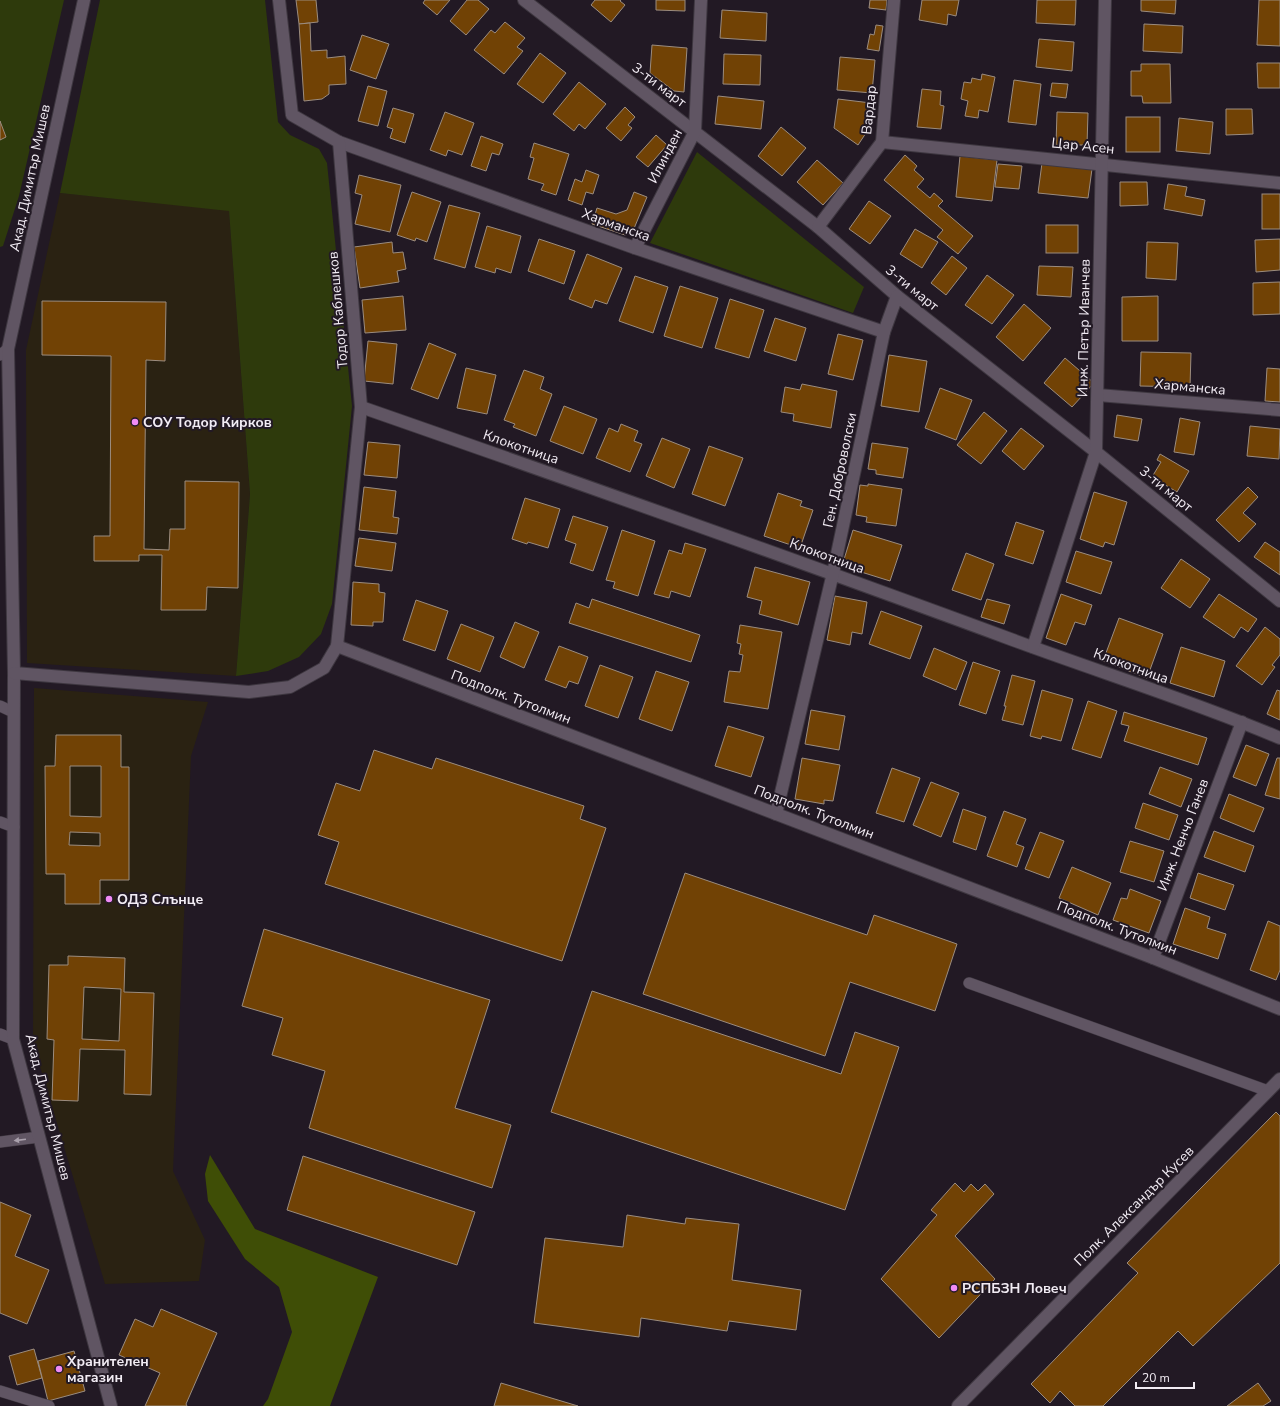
<svg xmlns="http://www.w3.org/2000/svg" width="1280" height="1406" font-family="'Nunito Sans',sans-serif">
<style>
.education{fill:#2a2212}
.green{fill:#2e3a0c}
.forest{fill:#3f4e06}
.building{fill:#714205;stroke:#9b8c7f;fill-rule:evenodd}
.lines{fill:none;stroke-linecap:round;stroke-linejoin:round}
.lane-casing{stroke:#3e3740;stroke-width:12}
.street-casing{stroke:#3e3740;stroke-width:14}
.secondary-casing{stroke:#3e3740;stroke-width:14}
.lane{stroke:#605563;stroke-width:11}
.street{stroke:#605563;stroke-width:12}
.secondary{stroke:#605563;stroke-width:12}
.oneway{fill:#a9a0ac}
.poi-dot{fill:#f08bf5;stroke:#221924;stroke-width:1.5}
.labels{text-anchor:middle;dominant-baseline:central;stroke-width:4;stroke-linejoin:round;paint-order:stroke}
.street-label{font-size:14px;fill:#f2ecf4;stroke:#221924}
.poi-label{font-size:14px;font-weight:bold;fill:#f2ecf4;stroke:#221924;text-anchor:start}
</style>
<rect width="100%" height="100%" fill="#221924"/>
<!-- education -->
<g class="education">
<path d="M 60,193 L 229,210 L 250,494 L 236,676 L 27,663 L 26,350 Z"/>
<path d="M 34,688 L 208,702 L 191,756 L 173,1171 L 205,1240 L 199,1281 L 105,1284 L 33,1043 Z"/>
</g>
<!-- green -->
<g class="green">
<path d="M 0,0 L 64,0 L 19,196 L 3,246 L 0,247 Z"/>
<path d="M 100,0 L 265,0 L 278,122 L 290,135 L 319,149 L 327,163 L 352,406 L 332,604 L 321,634 L 299,657 L 268,671 L 236,676 L 250,494 L 229,211 L 60,193 Z"/>
<path d="M 697,152 L 864,287 L 853,313 L 650,243 Z"/>
</g>
<!-- forest -->
<path class="forest" d="M 210,1155 L 255,1229 L 378,1277 L 330,1406 L 263,1406 L 268,1399 L 292,1332 L 279,1287 L 245,1259 L 208,1201 L 205,1174 Z"/>
<!-- building -->
<g class="building">
<path d="M 296,0 L 316,0 L 318,22 L 299,24 Z"/>
<path d="M 425,0 L 450,0 L 437,15 L 423,3 Z"/>
<path d="M 467,0 L 478,0 L 489,9 L 466,35 L 450,21 Z"/>
<path d="M 595,0 L 621,0 L 620,1 L 625,5 L 611,22 L 591,5 Z"/>
<path d="M 656,0 L 685,0 L 685,11 L 656,10 Z"/>
<path d="M 870,0 L 887,0 L 886,10 L 869,8 Z"/>
<path d="M 922,0 L 959,0 L 956,16 L 948,14 L 947,25 L 919,20 Z"/>
<path d="M 1037,0 L 1076,0 L 1075,25 L 1036,23 Z"/>
<path d="M 1141,0 L 1176,0 L 1175,14 L 1141,11 Z"/>
<path d="M 1259,0 L 1280,0 L 1280,46 L 1257,45 Z"/>
<path d="M 722,10 L 767,13 L 766,41 L 720,38 Z"/>
<path d="M 505,22 L 525,38 L 517,47 L 523,51 L 504,74 L 474,50 L 491,30 L 495,33 Z"/>
<path d="M 310,23 L 311,51 L 327,50 L 327,58 L 345,56 L 346,84 L 329,85 L 329,94 L 322,99 L 304,101 L 299,24 Z"/>
<path d="M 1144,24 L 1183,26 L 1182,53 L 1143,51 Z"/>
<path d="M 876,25 L 883,26 L 879,51 L 867,49 L 870,34 L 874,35 Z"/>
<path d="M 362,35 L 389,44 L 376,79 L 350,70 Z"/>
<path d="M 1039,39 L 1074,42 L 1072,71 L 1036,67 Z"/>
<path d="M 652,45 L 687,48 L 684,92 L 674,91 L 650,73 Z"/>
<path d="M 540,53 L 566,73 L 543,103 L 517,84 Z"/>
<path d="M 724,54 L 761,55 L 760,85 L 723,84 Z"/>
<path d="M 840,57 L 875,60 L 872,93 L 837,90 Z"/>
<path d="M 1257,63 L 1280,63 L 1280,88 L 1258,88 Z"/>
<path d="M 1141,64 L 1170,64 L 1171,103 L 1143,103 L 1142,96 L 1131,96 L 1131,71 L 1141,71 Z"/>
<path d="M 982,74 L 995,77 L 988,112 L 979,110 L 978,118 L 965,116 L 968,101 L 961,99 L 964,82 L 971,83 L 972,78 L 981,80 Z"/>
<path d="M 1014,80 L 1041,84 L 1036,125 L 1008,122 Z"/>
<path d="M 579,82 L 606,104 L 585,129 L 579,124 L 574,131 L 553,114 Z"/>
<path d="M 1052,83 L 1068,84 L 1066,98 L 1050,96 Z"/>
<path d="M 368,86 L 387,91 L 378,126 L 358,121 Z"/>
<path d="M 922,89 L 941,91 L 940,105 L 944,106 L 941,129 L 917,127 Z"/>
<path d="M 718,96 L 764,101 L 761,129 L 715,124 Z"/>
<path d="M 838,99 L 871,103 L 868,130 L 858,145 L 834,128 Z"/>
<path d="M 625,107 L 635,117 L 628,125 L 632,128 L 621,141 L 606,128 Z"/>
<path d="M 393,108 L 414,114 L 405,143 L 390,138 L 393,129 L 387,127 Z"/>
<path d="M 1226,109 L 1252,109 L 1253,134 L 1226,135 Z"/>
<path d="M 445,112 L 474,123 L 462,155 L 448,150 L 446,156 L 430,150 Z"/>
<path d="M 1057,112 L 1088,113 L 1087,145 L 1056,145 Z"/>
<rect x="1126" y="117" width="34" height="35"/>
<path d="M 1179,118 L 1213,122 L 1210,154 L 1176,151 Z"/>
<path d="M 0,121 L 6,137 L 0,140 Z"/>
<path d="M 781,127 L 806,148 L 782,176 L 758,156 Z"/>
<path d="M 656,135 L 667,145 L 648,167 L 636,157 Z"/>
<path d="M 481,136 L 503,144 L 499,155 L 492,153 L 486,171 L 471,166 Z"/>
<path d="M 534,143 L 569,154 L 556,195 L 541,190 L 544,184 L 528,179 L 534,158 L 530,157 Z"/>
<path d="M 905,155 L 917,166 L 914,170 L 924,179 L 917,187 L 930,198 L 934,193 L 943,201 L 938,206 L 973,236 L 958,254 L 937,237 L 943,230 L 884,180 Z"/>
<path d="M 960,156 L 997,160 L 992,201 L 956,197 Z"/>
<path d="M 817,160 L 843,183 L 823,205 L 797,182 Z"/>
<path d="M 1042,163 L 1092,169 L 1088,198 L 1038,193 Z"/>
<path d="M 998,164 L 1022,166 L 1019,189 L 995,187 Z"/>
<path d="M 586,170 L 599,175 L 593,194 L 586,192 L 582,205 L 568,200 L 575,179 L 582,182 Z"/>
<path d="M 359,175 L 401,185 L 390,232 L 355,224 L 362,195 L 355,193 Z"/>
<path d="M 1120,182 L 1147,182 L 1148,205 L 1120,206 Z"/>
<path d="M 1168,184 L 1187,187 L 1185,196 L 1205,200 L 1202,216 L 1164,209 Z"/>
<path d="M 412,192 L 441,202 L 427,242 L 416,238 L 415,241 L 397,235 Z"/>
<path d="M 634,192 L 647,197 L 633,231 L 625,235 L 592,224 L 597,208 L 616,214 L 627,210 Z"/>
<rect x="1262" y="194" width="18" height="35"/>
<path d="M 869,201 L 891,216 L 870,244 L 849,229 Z"/>
<path d="M 449,205 L 480,213 L 465,268 L 434,259 Z"/>
<rect x="1046" y="225" width="32" height="28"/>
<path d="M 487,226 L 521,236 L 511,273 L 496,268 L 495,273 L 475,267 Z"/>
<path d="M 915,229 L 938,242 L 922,268 L 900,254 Z"/>
<path d="M 539,239 L 575,251 L 564,284 L 528,271 Z"/>
<path d="M 1280,239 L 1280,270 L 1256,272 L 1255,240 Z"/>
<path d="M 392,242 L 393,253 L 403,252 L 406,269 L 397,271 L 399,282 L 360,288 L 354,247 Z"/>
<path d="M 1147,242 L 1178,243 L 1176,280 L 1146,278 Z"/>
<path d="M 587,254 L 622,268 L 607,304 L 595,300 L 592,308 L 569,299 Z"/>
<path d="M 952,256 L 967,268 L 946,295 L 931,283 Z"/>
<path d="M 1039,266 L 1073,267 L 1071,297 L 1037,295 Z"/>
<path d="M 987,275 L 1014,295 L 992,324 L 965,305 Z"/>
<path d="M 635,276 L 668,287 L 653,333 L 619,321 Z"/>
<path d="M 1280,282 L 1280,314 L 1253,315 L 1253,283 Z"/>
<path d="M 680,286 L 718,298 L 702,348 L 664,336 Z"/>
<path d="M 403,296 L 406,330 L 365,333 L 362,300 Z"/>
<path d="M 1158,296 L 1158,341 L 1122,341 L 1122,297 Z"/>
<path d="M 730,299 L 764,310 L 749,358 L 715,348 Z"/>
<path d="M 42,301 L 166,302 L 165,361 L 146,360 L 144,549 L 169,550 L 170,529 L 185,529 L 185,481 L 239,482 L 238,588 L 207,587 L 206,610 L 161,610 L 162,555 L 139,555 L 139,561 L 94,561 L 94,536 L 110,536 L 111,356 L 42,355 Z"/>
<path d="M 1024,304 L 1051,328 L 1023,361 L 996,337 Z"/>
<path d="M 775,318 L 806,328 L 796,361 L 764,351 Z"/>
<path d="M 838,334 L 863,340 L 853,380 L 828,374 Z"/>
<path d="M 368,341 L 397,344 L 393,384 L 364,381 Z"/>
<path d="M 429,343 L 456,354 L 438,399 L 411,389 Z"/>
<path d="M 1141,352 L 1191,353 L 1190,387 L 1140,386 Z"/>
<path d="M 889,355 L 927,361 L 919,412 L 881,406 Z"/>
<path d="M 1065,358 L 1094,383 L 1072,407 L 1044,383 Z"/>
<path d="M 466,368 L 496,375 L 487,414 L 457,408 Z"/>
<path d="M 1267,368 L 1280,369 L 1280,402 L 1265,401 Z"/>
<path d="M 524,370 L 544,377 L 540,389 L 552,394 L 536,436 L 513,427 L 515,424 L 504,420 Z"/>
<path d="M 802,384 L 837,391 L 831,428 L 793,421 L 794,414 L 781,412 L 785,387 L 800,390 Z"/>
<path d="M 940,388 L 972,400 L 956,440 L 925,428 Z"/>
<path d="M 564,406 L 597,419 L 583,454 L 550,441 Z"/>
<path d="M 984,412 L 1007,431 L 981,464 L 957,445 Z"/>
<path d="M 1117,415 L 1142,419 L 1138,441 L 1114,437 Z"/>
<path d="M 1180,418 L 1200,422 L 1194,455 L 1174,452 Z"/>
<path d="M 621,424 L 638,431 L 634,441 L 642,444 L 630,472 L 596,458 L 609,428 L 618,432 Z"/>
<path d="M 1250,426 L 1280,429 L 1279,459 L 1247,456 Z"/>
<path d="M 1021,428 L 1044,446 L 1024,470 L 1002,451 Z"/>
<path d="M 662,438 L 690,449 L 674,488 L 646,476 Z"/>
<path d="M 368,442 L 400,445 L 397,478 L 364,475 Z"/>
<path d="M 872,443 L 908,448 L 903,478 L 876,474 L 876,470 L 868,469 Z"/>
<path d="M 709,446 L 743,458 L 725,506 L 692,494 Z"/>
<path d="M 1160,454 L 1189,471 L 1177,492 L 1152,477 L 1161,462 L 1157,460 Z"/>
<path d="M 868,484 L 902,489 L 896,526 L 866,522 L 867,517 L 856,515 L 860,485 L 868,486 Z"/>
<path d="M 364,487 L 396,491 L 393,517 L 399,518 L 397,534 L 359,530 Z"/>
<path d="M 1248,487 L 1258,497 L 1243,513 L 1256,524 L 1239,542 L 1216,520 Z"/>
<path d="M 1094,492 L 1127,502 L 1114,545 L 1105,542 L 1103,547 L 1080,539 Z"/>
<path d="M 778,493 L 802,501 L 800,506 L 813,510 L 800,548 L 764,536 Z"/>
<path d="M 525,498 L 560,509 L 548,548 L 528,542 L 527,544 L 512,539 Z"/>
<path d="M 573,516 L 608,527 L 593,571 L 570,563 L 576,544 L 565,540 Z"/>
<path d="M 1016,522 L 1044,531 L 1033,564 L 1005,555 Z"/>
<path d="M 622,530 L 655,541 L 638,596 L 613,588 L 615,582 L 606,580 Z"/>
<path d="M 853,530 L 902,545 L 890,581 L 842,566 Z"/>
<path d="M 359,538 L 396,543 L 392,571 L 355,566 Z"/>
<path d="M 1265,542 L 1280,552 L 1280,575 L 1254,557 Z"/>
<path d="M 685,543 L 706,549 L 690,597 L 671,591 L 669,598 L 654,594 L 669,550 L 682,554 Z"/>
<path d="M 1076,551 L 1112,562 L 1101,594 L 1066,582 Z"/>
<path d="M 966,553 L 994,564 L 981,600 L 952,590 Z"/>
<path d="M 1181,559 L 1210,579 L 1190,608 L 1161,588 Z"/>
<path d="M 755,567 L 810,582 L 798,625 L 759,614 L 762,601 L 747,597 Z"/>
<path d="M 353,582 L 379,584 L 379,592 L 385,593 L 383,622 L 373,622 L 373,626 L 351,625 Z"/>
<path d="M 1061,594 L 1092,605 L 1085,625 L 1075,622 L 1066,645 L 1046,638 Z"/>
<path d="M 1219,594 L 1257,619 L 1248,632 L 1241,627 L 1234,638 L 1203,617 Z"/>
<path d="M 835,596 L 867,602 L 862,634 L 852,632 L 850,645 L 827,640 Z"/>
<path d="M 592,599 L 700,635 L 691,662 L 569,623 L 576,603 L 589,608 Z"/>
<path d="M 987,599 L 1010,605 L 1004,624 L 981,617 Z"/>
<path d="M 416,600 L 448,611 L 435,651 L 403,640 Z"/>
<path d="M 881,611 L 922,626 L 910,659 L 869,644 Z"/>
<path d="M 1119,618 L 1163,634 L 1147,678 L 1103,661 Z"/>
<path d="M 515,622 L 539,632 L 524,668 L 500,657 Z"/>
<path d="M 461,624 L 494,637 L 480,672 L 447,659 Z"/>
<path d="M 740,625 L 782,632 L 768,709 L 724,702 L 729,671 L 740,672 L 743,655 L 739,654 L 741,644 L 737,643 Z"/>
<path d="M 1265,627 L 1280,639 L 1280,655 L 1272,665 L 1275,667 L 1262,685 L 1236,666 Z"/>
<path d="M 559,646 L 588,657 L 578,684 L 569,681 L 566,688 L 545,680 Z"/>
<path d="M 1181,647 L 1225,661 L 1214,697 L 1170,683 Z"/>
<path d="M 934,648 L 967,662 L 956,690 L 923,676 Z"/>
<path d="M 973,662 L 1000,671 L 986,714 L 959,705 Z"/>
<path d="M 600,665 L 633,677 L 618,718 L 585,706 Z"/>
<path d="M 656,671 L 689,682 L 672,731 L 639,719 Z"/>
<path d="M 1012,675 L 1035,681 L 1023,725 L 1002,720 L 1006,706 L 1004,706 Z"/>
<path d="M 1042,690 L 1073,699 L 1061,741 L 1042,736 L 1041,739 L 1030,736 Z"/>
<path d="M 1277,690 L 1280,691 L 1280,720 L 1267,714 Z"/>
<path d="M 1088,701 L 1117,711 L 1101,758 L 1072,749 Z"/>
<path d="M 811,710 L 845,716 L 839,750 L 805,744 Z"/>
<path d="M 1124,712 L 1207,738 L 1198,765 L 1124,741 L 1129,726 L 1121,724 Z"/>
<path d="M 728,726 L 764,737 L 751,777 L 715,766 Z"/>
<path d="M 56,735 L 121,735 L 121,767 L 129,767 L 129,880 L 100,880 L 100,904 L 65,904 L 65,874 L 46,874 L 45,766 L 55,766 ZM 70,766 L 101,766 L 101,817 L 70,816 ZM 70,832 L 100,833 L 100,846 L 69,845 Z"/>
<path d="M 1246,745 L 1269,754 L 1256,786 L 1233,777 Z"/>
<path d="M 374,750 L 432,769 L 436,758 L 584,806 L 580,819 L 606,828 L 562,961 L 325,884 L 339,842 L 318,835 L 336,783 L 360,791 Z"/>
<path d="M 802,758 L 840,765 L 833,801 L 824,800 L 824,804 L 795,799 Z"/>
<path d="M 1277,758 L 1280,758 L 1280,799 L 1265,795 Z"/>
<path d="M 1160,767 L 1192,779 L 1181,807 L 1149,794 Z"/>
<path d="M 892,768 L 920,778 L 904,822 L 876,813 Z"/>
<path d="M 931,782 L 959,793 L 941,837 L 913,825 Z"/>
<path d="M 1229,794 L 1264,808 L 1254,832 L 1220,818 Z"/>
<path d="M 1143,803 L 1178,815 L 1169,840 L 1135,828 Z"/>
<path d="M 963,809 L 986,817 L 976,850 L 953,842 Z"/>
<path d="M 1004,811 L 1026,819 L 1016,844 L 1024,847 L 1017,867 L 987,856 Z"/>
<path d="M 1214,831 L 1254,846 L 1245,872 L 1204,857 Z"/>
<path d="M 1040,832 L 1064,841 L 1049,878 L 1025,869 Z"/>
<path d="M 1130,841 L 1164,851 L 1154,882 L 1120,872 Z"/>
<path d="M 1072,867 L 1111,883 L 1098,915 L 1059,898 Z"/>
<path d="M 685,873 L 867,935 L 874,915 L 957,944 L 935,1011 L 850,982 L 825,1056 L 643,994 Z"/>
<path d="M 1198,873 L 1234,885 L 1225,910 L 1190,898 Z"/>
<path d="M 1130,889 L 1161,901 L 1149,933 L 1113,920 L 1121,898 L 1127,899 Z"/>
<path d="M 1185,908 L 1210,917 L 1207,928 L 1226,934 L 1218,959 L 1173,944 Z"/>
<path d="M 1268,921 L 1280,926 L 1280,970 L 1276,980 L 1250,970 Z"/>
<path d="M 264,929 L 490,1000 L 455,1108 L 511,1125 L 492,1188 L 309,1128 L 325,1071 L 272,1055 L 283,1018 L 242,1006 Z"/>
<path d="M 68,956 L 125,958 L 124,992 L 154,993 L 151,1095 L 124,1094 L 125,1050 L 80,1049 L 78,1101 L 52,1100 L 54,1040 L 47,1039 L 49,965 L 68,965 ZM 84,987 L 121,989 L 119,1041 L 82,1039 Z"/>
<path d="M 592,991 L 841,1074 L 855,1032 L 899,1047 L 845,1210 L 551,1112 Z"/>
<path d="M 1276,1112 L 1280,1116 L 1280,1263 L 1193,1346 L 1178,1331 L 1103,1406 L 1075,1406 L 1060,1391 L 1050,1403 L 1031,1384 L 1138,1273 L 1127,1263 Z"/>
<path d="M 303,1156 L 475,1212 L 457,1265 L 287,1210 Z"/>
<path d="M 955,1183 L 964,1192 L 971,1184 L 978,1191 L 985,1184 L 994,1194 L 955,1236 L 995,1279 L 939,1338 L 881,1279 L 937,1215 L 931,1210 Z"/>
<path d="M 0,1202 L 31,1215 L 15,1256 L 49,1270 L 27,1324 L 0,1313 Z"/>
<path d="M 627,1215 L 685,1224 L 686,1218 L 739,1224 L 732,1280 L 801,1290 L 796,1330 L 729,1321 L 727,1331 L 641,1318 L 639,1337 L 534,1323 L 545,1238 L 623,1247 Z"/>
<path d="M 161,1309 L 217,1333 L 186,1404 L 187,1406 L 145,1406 L 160,1373 L 119,1355 L 135,1319 L 153,1327 Z"/>
<path d="M 34,1349 L 42,1378 L 17,1385 L 9,1356 Z"/>
<path d="M 74,1351 L 85,1391 L 48,1401 L 38,1361 Z"/>
<path d="M 501,1383 L 578,1406 L 494,1406 Z"/>
<path d="M 1258,1383 L 1271,1401 L 1263,1406 L 1227,1406 Z"/>
</g>
<g class="lines">
<defs>
<g id="lane">
<path d="M 0,355 L 8,349"/>
<path d="M 0,706 L 13,712"/>
<path d="M 0,822 L 14,827"/>
<path d="M 969,983 L 1268,1091"/>
<path d="M 0,1034 L 13,1039"/>
<path d="M 0,1142 L 39,1137"/>
<path d="M 0,1391 L 49,1406"/>
</g>
<g id="street">
<path d="M 84,0 L 8,349 L 14,673 L 13,1039 L 111,1406"/>
<path d="M 524,0 L 818,227 L 897,296 L 1096,452 L 1280,601"/>
<path d="M 339,142 L 635,248 L 884,332"/>
<path d="M 882,142 L 1280,183"/>
<path d="M 818,227 L 882,142 L 894,0"/>
<path d="M 635,248 L 695,131 L 701,0"/>
<path d="M 1098,395 L 1280,410"/>
<path d="M 361,407 C 579,483 796,560 1013,640 C 1102,673 1193,701 1280,738"/>
<path d="M 337,646 L 1153,958 L 1280,1009"/>
<path d="M 1033,647 L 1096,452 L 1105,0"/>
<path d="M 14,673 L 249,692 L 290,687 L 324,668 L 337,646 L 361,407 L 339,142 L 292,115 L 279,0"/>
<path d="M 776,814 L 833,573 L 884,332 L 897,296"/>
<path d="M 1153,958 L 1242,722"/>
</g>
<path id="secondary" d="M 958,1406 L 1280,1079"/>
</defs>
<!-- lane casing -->
<use href="#lane" class="lane-casing"/>
<!-- street casing -->
<use href="#street" class="street-casing"/>
<!-- secondary casing -->
<use href="#secondary" class="secondary-casing"/>
<!-- lane -->
<use href="#lane" class="lane"/>
<!-- street -->
<use href="#street" class="street"/>
<!-- secondary -->
<use href="#secondary" class="secondary"/>
</g>
<!-- one-way arrows -->
<defs><path id="oneway-solid" d="M-6-.8H1V-3.2L6.5 0L1 3.2V.8H-6Z"/></defs>
<use class="oneway" href="#oneway-solid" transform="translate(20 1140) rotate(173)"/>
<!-- markers -->
<g class="poi-dot">
<circle cx="135" cy="422" r="4"/>
<circle cx="109" cy="899" r="4"/>
<circle cx="954" cy="1288" r="4"/>
<circle cx="59" cy="1369" r="4"/>
</g>
<g class="labels">
<!-- street labels -->
<g class="street-label">
<text transform="translate(659 85) rotate(37)">3-ти март</text>
<text transform="translate(869 110) rotate(-84)">Вардар</text>
<text transform="translate(1083 146) rotate(6)">Цар Асен</text>
<text transform="translate(665 156) rotate(-63)">Илинден</text>
<text transform="translate(30 178) rotate(-78)">Акад. Димитър Мишев</text>
<text transform="translate(616 225) rotate(20)">Харманска</text>
<text transform="translate(912 288) rotate(39)">3-ти март</text>
<text transform="translate(338 310) rotate(-95)">Тодор Каблешков</text>
<text transform="translate(1084 328) rotate(-89)">Инж. Петър Иванчев</text>
<text transform="translate(1190 387) rotate(5)">Харманска</text>
<text transform="translate(521 447) rotate(19)">Клокотница</text>
<text transform="translate(840 470) rotate(-78)">Ген. Доброволски</text>
<text transform="translate(1166 489) rotate(39)">3-ти март</text>
<text transform="translate(827 556) rotate(20)">Клокотница</text>
<text transform="translate(1131 666) rotate(20)">Клокотница</text>
<text transform="translate(511 697) rotate(21)">Подполк. Тутолмин</text>
<text transform="translate(814 812) rotate(21)">Подполк. Тутолмин</text>
<text transform="translate(1183 835) rotate(-69)">Инж. Ненчо Ганев</text>
<text transform="translate(1117 928) rotate(21)">Подполк. Тутолмин</text>
<text transform="translate(48 1107) rotate(76)">Акад. Димитър Мишев</text>
<text transform="translate(1134 1206) rotate(-45)">Полк. Александър Кусев</text>
</g>
<!-- poi labels -->
<g class="poi-label">
<text x="143" y="422">СОУ Тодор Кирков</text>
<text x="117" y="899">ОДЗ Слънце</text>
<text x="962" y="1288">РСПБЗН Ловеч</text>
<text x="67" y="1361">Хранителен<tspan x="67" dy="16">магазин</tspan></text>
</g>
</g>
<!-- scale -->
<path d="M1136 1382v6h58v-6" fill="none" stroke="#f2ecf4" stroke-width="2"/>
<text x="1142" y="1382" font-size="12" fill="#f2ecf4" stroke="#221924" stroke-width="3" paint-order="stroke">20 m</text>
</svg>
